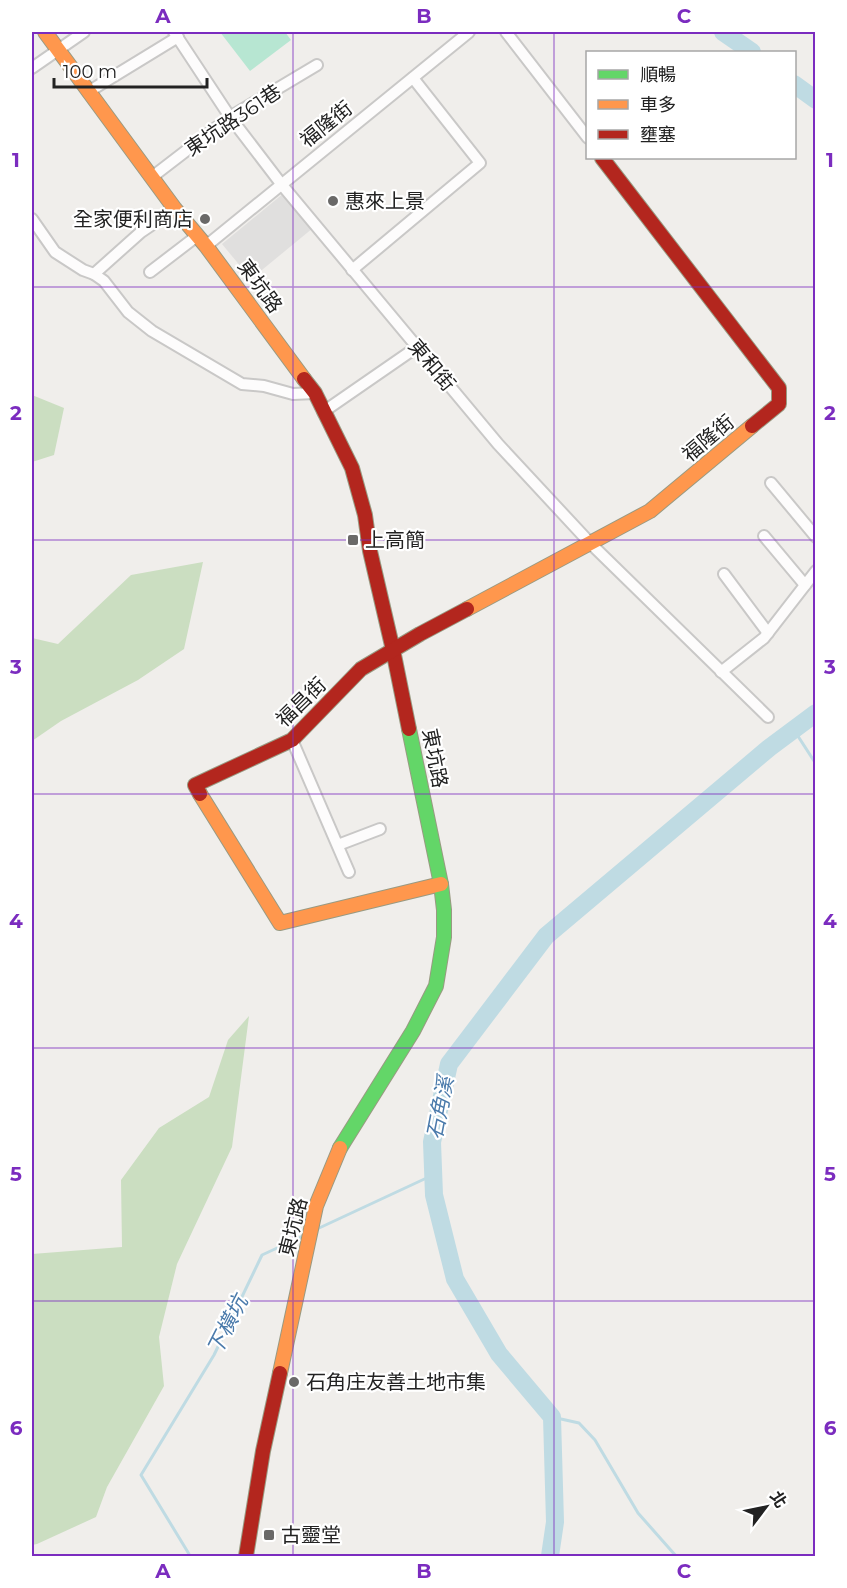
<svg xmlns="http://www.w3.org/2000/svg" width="847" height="1588" font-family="Montserrat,'Noto Sans TC',sans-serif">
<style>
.forest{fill:#cbdec1}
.pitch{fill:#b7e6d2}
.parking{fill:#e0dfde}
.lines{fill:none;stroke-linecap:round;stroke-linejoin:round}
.stream{stroke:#bfdbe3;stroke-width:3}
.river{stroke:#bfdbe3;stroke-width:18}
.street-casing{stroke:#c9c8c7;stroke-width:14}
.fast-casing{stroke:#999a82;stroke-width:16}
.slow-casing{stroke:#999a82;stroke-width:16}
.jam-casing{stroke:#999a82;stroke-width:16}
.street{stroke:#fdfcfc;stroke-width:10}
.fast{stroke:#63d668;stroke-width:14}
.slow{stroke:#ff974d;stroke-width:14}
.jam{stroke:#b3261e;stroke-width:14}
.grid{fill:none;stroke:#7b2cbf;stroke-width:1.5;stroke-opacity:0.55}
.poi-dot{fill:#6a6968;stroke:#fff;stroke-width:2}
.labels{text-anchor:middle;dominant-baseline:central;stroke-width:4.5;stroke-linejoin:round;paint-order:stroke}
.street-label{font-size:20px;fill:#222;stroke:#fff}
.poi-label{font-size:20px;fill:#222;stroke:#fff;text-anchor:start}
.water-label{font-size:21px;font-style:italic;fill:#4a7aab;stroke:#fff}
.neatline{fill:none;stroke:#7b2cbf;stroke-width:2}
.grid-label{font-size:20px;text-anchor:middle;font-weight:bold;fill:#7b2cbf}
</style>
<rect width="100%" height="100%" fill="#f0eeeb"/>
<!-- forest -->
<g class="forest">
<path d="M 32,395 L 64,408 L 54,455 L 32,462 Z"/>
<path d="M 203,562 L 184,649 L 138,680 L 61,721 L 32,741 L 32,638 L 58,644 L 131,575 Z"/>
<path d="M 249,1016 L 232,1147 L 177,1264 L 159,1337 L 164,1386 L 107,1487 L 96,1517 L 37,1544 L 32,1545 L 32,1254 L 122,1247 L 121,1180 L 159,1128 L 209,1097 L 228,1040 Z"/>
</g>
<!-- pitch -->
<path class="pitch" d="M 220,32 L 285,32 L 291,40 L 250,71 Z"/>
<!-- parking -->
<path class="parking" d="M 284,193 L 313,228 L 251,279 L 222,244 Z"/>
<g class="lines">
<!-- stream -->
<g class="stream">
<path d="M 794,730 L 816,764"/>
<path d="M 317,1229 L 433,1175"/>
<path d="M 552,1417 L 579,1423 L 595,1440 L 638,1513 L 676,1556"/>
<path d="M 189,1556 L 189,1554 L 141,1475 L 214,1355 L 262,1255 L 303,1236"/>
</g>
<!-- river -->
<g class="river">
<path d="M 723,32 L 752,52"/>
<path d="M 794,84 L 816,100"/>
<path d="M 550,1556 L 555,1522 L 552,1417 L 499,1354 L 455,1279 L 434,1195 L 432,1142 L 449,1064 L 546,936 L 769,748 L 816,713"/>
</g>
<defs>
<g id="street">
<path d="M 174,32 L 230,117 L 282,185 L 498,444 L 590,543 L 768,717"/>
<path d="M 506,32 L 588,138"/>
<path d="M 32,68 L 84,32"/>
<path d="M 88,92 L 178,37"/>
<path d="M 152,177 L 230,117 L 317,65"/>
<path d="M 32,219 L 55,252 L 83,270 L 94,274 L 104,281 L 128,312 L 152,331 L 242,384 L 264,386 L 293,394 L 315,393"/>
<path d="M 206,246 L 469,32"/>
<path d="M 352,270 L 480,163 L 413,78"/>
<path d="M 150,272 L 197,236"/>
<path d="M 94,274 L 141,232 L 175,209"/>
<path d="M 323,412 L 417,347"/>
<path d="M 771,483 L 816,537"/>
<path d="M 764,536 L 805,585"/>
<path d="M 724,574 L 768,633"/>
<path d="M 721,672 L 764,638 L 816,571"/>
<path d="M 292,740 L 349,872"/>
<path d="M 338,845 L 380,829"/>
</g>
<path id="fast" d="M 340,1148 L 413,1031 L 436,986 L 444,937 L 444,910 L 441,884 L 409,729"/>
<g id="slow">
<path d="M 45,32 L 175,209 L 206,246 L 304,379"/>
<path d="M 467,609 L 650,511 L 752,426"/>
<path d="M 200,794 L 280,923 L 441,884"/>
<path d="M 280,1373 L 316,1206 L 340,1148"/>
</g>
<g id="jam">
<path d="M 602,158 L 779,388 L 779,404 L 752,426"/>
<path d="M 304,379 L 315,393 L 352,468 L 365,515 L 370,551 L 393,650 L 409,729"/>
<path d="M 200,794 L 195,785 L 292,740 L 361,669 L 420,634 L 467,609"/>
<path d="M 246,1556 L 263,1451 L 280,1373"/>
</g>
</defs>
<!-- street casing -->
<use href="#street" class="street-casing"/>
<!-- fast casing -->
<use href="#fast" class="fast-casing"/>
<!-- slow casing -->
<use href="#slow" class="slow-casing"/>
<!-- jam casing -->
<use href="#jam" class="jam-casing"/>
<!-- street -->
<use href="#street" class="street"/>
<!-- fast -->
<use href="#fast" class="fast"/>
<!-- slow -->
<use href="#slow" class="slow"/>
<!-- jam -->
<use href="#jam" class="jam"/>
</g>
<!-- grid -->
<path class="grid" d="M 293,32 L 293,1556M 554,32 L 554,1556M 32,287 L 816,287M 32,540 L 816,540M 32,794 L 816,794M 32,1048 L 816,1048M 32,1301 L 816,1301"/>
<!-- markers -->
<g class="poi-dot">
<circle cx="333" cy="201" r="6"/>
<circle cx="205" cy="219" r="6"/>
<rect x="347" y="534" width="12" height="12" rx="3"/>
<circle cx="294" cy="1382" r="6"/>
<rect x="263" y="1529" width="12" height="12" rx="3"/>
</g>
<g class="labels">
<!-- street labels -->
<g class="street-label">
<text transform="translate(233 120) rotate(-34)">東坑路361巷</text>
<text transform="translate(326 124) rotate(-39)">福隆街</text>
<text transform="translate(260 286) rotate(54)">東坑路</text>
<text transform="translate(432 365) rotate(50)">東和街</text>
<text transform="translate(708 438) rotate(-40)">福隆街</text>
<text transform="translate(301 702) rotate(-44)">福昌街</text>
<text transform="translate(435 758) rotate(79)">東坑路</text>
<text transform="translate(293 1227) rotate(-76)">東坑路</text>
</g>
<!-- poi labels -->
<g class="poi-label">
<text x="345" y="201">惠來上景</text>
<text x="193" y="219" text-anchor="end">全家便利商店</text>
<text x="365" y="540">上高簡</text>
<text x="306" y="1382">石角庄友善土地市集</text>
<text x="281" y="1535">古靈堂</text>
</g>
<!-- water labels -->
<g class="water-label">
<text transform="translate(440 1108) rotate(-79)">石角溪</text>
<text transform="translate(227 1325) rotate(-63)">下橫坑</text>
</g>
</g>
<!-- border -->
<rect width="847" height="1588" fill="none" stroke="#ffffff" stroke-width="66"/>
<!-- legend -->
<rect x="586" y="51" width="210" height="108" fill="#ffffff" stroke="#a7a7a7" stroke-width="1.5"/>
<rect x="598" y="70" width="30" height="9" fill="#63d668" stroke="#a7a7a7" stroke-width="1.5"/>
<text x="640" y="81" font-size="18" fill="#222222">順暢</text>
<rect x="598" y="100" width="30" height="9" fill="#ff974d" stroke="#a7a7a7" stroke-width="1.5"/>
<text x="640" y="111" font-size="18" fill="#222222">車多</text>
<rect x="598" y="130" width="30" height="9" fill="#b3261e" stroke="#a7a7a7" stroke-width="1.5"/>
<text x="640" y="141" font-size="18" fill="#222222">壅塞</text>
<!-- north arrow -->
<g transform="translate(766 1507) rotate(58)" stroke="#ffffff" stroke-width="4.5" paint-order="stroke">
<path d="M0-4.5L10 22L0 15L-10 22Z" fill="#222222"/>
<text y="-9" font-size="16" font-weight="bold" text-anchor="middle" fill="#222222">北</text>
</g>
<!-- scale -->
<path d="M54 78v9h153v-9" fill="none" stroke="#222222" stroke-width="3"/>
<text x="63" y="78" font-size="18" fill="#222222" stroke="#ffffff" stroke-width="4.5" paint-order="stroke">100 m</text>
<rect x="33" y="33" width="781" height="1522" class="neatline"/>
<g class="grid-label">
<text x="163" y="23">A</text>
<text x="424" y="23">B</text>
<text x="684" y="23">C</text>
<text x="16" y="167">1</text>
<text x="830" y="167">1</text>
<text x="16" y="420">2</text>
<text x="830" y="420">2</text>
<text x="16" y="674">3</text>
<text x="830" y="674">3</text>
<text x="16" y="928">4</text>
<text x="830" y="928">4</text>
<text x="16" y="1181">5</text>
<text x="830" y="1181">5</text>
<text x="16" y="1435">6</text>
<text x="830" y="1435">6</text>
<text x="163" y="1578">A</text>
<text x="424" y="1578">B</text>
<text x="684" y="1578">C</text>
</g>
</svg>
